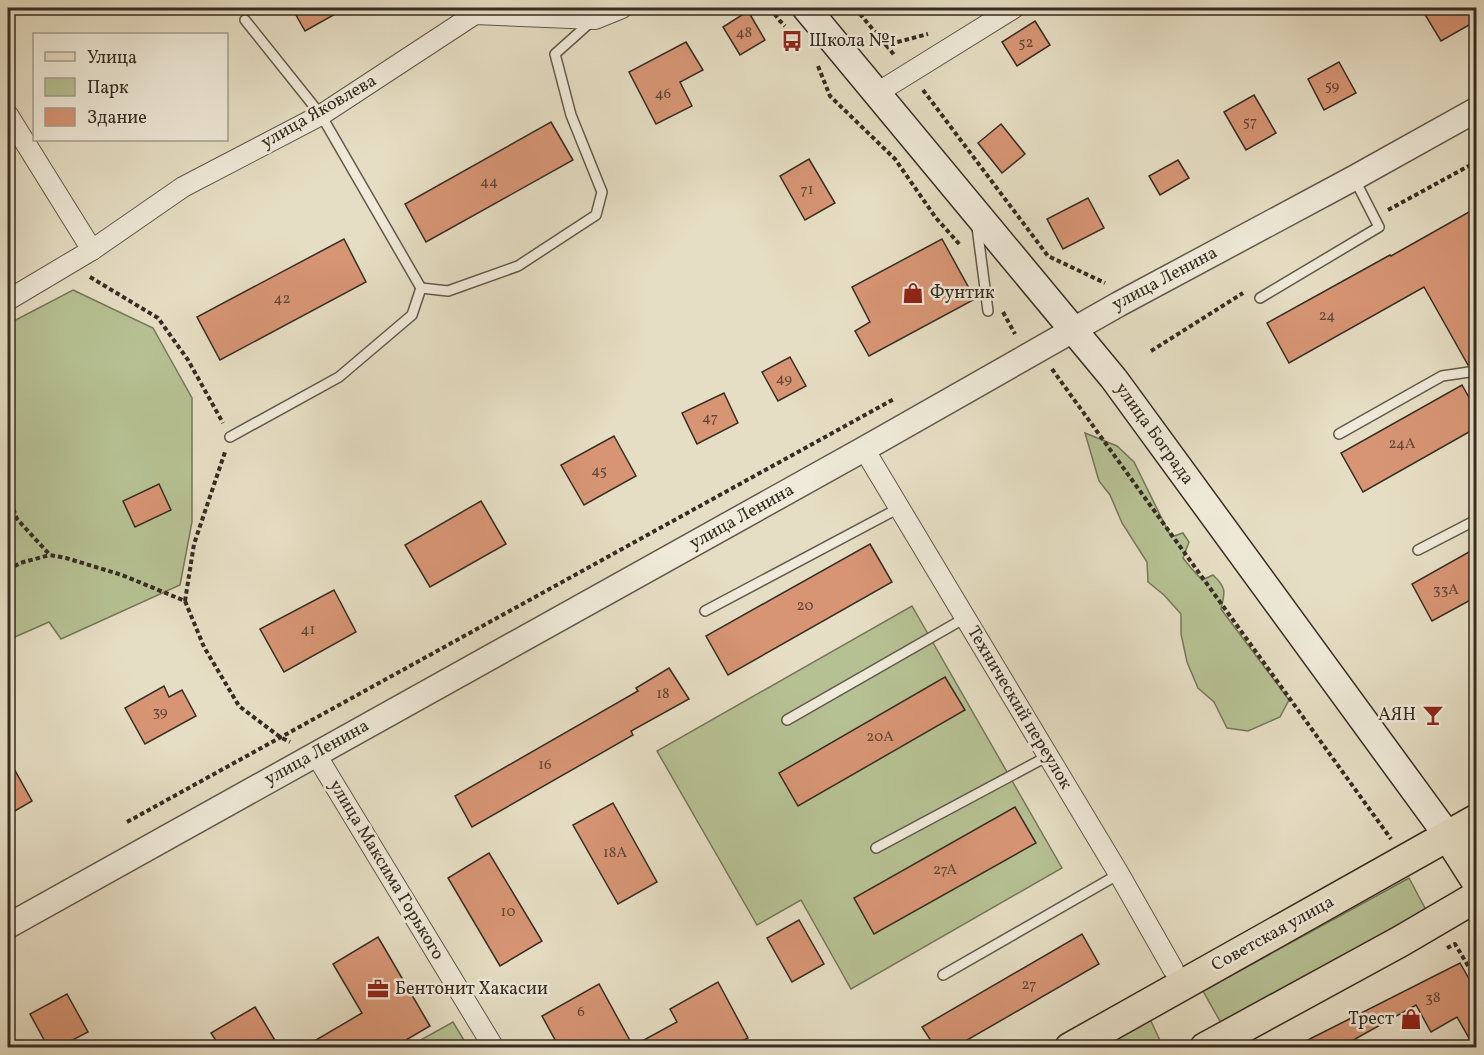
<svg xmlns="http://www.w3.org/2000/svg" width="1484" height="1055" font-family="Vollkorn,serif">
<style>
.green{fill:#b6c193;stroke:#76775b;stroke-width:1.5}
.building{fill:#d79574;stroke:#362d23;stroke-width:1.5}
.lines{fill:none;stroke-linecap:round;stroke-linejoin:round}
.service-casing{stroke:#62594b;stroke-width:12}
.minor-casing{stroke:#62594b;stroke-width:22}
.tertiary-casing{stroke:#62594b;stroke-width:27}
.secondary-casing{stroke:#362d23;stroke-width:30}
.primary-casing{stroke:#362d23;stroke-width:33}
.path{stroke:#362d23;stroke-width:4;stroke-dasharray:4.5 3;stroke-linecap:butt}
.service{stroke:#efead9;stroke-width:9}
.minor{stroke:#efead9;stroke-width:20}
.tertiary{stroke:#efead9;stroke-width:24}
.secondary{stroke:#efead9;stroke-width:27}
.primary{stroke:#e6dec4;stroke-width:30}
.labels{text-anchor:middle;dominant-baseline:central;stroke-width:5;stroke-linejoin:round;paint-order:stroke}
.number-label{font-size:15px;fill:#5e4737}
.poi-label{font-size:18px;fill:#362d23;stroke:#efead9;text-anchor:start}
.street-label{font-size:18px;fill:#362d23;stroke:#efead9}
</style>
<rect width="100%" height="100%" fill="#e6dec4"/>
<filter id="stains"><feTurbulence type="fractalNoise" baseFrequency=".00333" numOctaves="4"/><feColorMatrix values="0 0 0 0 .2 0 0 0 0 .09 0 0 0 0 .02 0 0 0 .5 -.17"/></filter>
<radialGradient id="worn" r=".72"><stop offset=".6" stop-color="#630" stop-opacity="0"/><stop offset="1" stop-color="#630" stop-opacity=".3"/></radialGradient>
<!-- green -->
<g class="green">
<path d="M 73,290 L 153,328 L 192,398 L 192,522 L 180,585 L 61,639 L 49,622 L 8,640 L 8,324 Z"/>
<path d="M 1085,433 L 1117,446 L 1134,462 L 1171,537 L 1183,533 L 1189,542 L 1183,558 L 1191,568 L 1202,580 L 1213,575 C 1227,588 1225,592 1221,609 L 1289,700 L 1280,717 L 1248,731 L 1227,728 L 1214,702 L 1198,688 L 1187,662 L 1181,634 L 1181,614 L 1164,595 L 1148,582 L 1147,562 L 1122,523 L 1110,495 L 1099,481 Z"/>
<path d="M 912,606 L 1062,868 L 851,989 L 801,900 L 757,925 L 657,751 Z"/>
<path d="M 1409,878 L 1426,910 L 1221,1023 L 1203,991 Z"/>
<path d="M 1150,1019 L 1163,1047 L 1099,1048 Z"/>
<path d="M 453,1022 L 468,1047 L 408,1047 Z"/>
</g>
<!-- building -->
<g class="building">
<path d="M 292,8 L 346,8 L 305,31 Z"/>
<path d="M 1421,8 L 1476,8 L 1476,21 L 1441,41 Z"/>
<path d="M 748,11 L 765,40 L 740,55 L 723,27 Z"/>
<path d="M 1035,21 L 1050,45 L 1017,66 L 1002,42 Z"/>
<path d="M 686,42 L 703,70 L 680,82 L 692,106 L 656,124 L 629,72 Z"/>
<path d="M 1339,62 L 1356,93 L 1324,110 L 1308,79 Z"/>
<path d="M 1254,95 L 1276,133 L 1246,150 L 1224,112 Z"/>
<path d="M 551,122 L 573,160 L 426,242 L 405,204 Z"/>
<path d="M 1001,124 L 1025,154 L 1002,173 L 978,143 Z"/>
<path d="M 809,159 L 835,203 L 805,220 L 780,176 Z"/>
<path d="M 1178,160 L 1189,178 L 1160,195 L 1149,176 Z"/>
<path d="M 1088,198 L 1104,228 L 1063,249 L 1047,219 Z"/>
<path d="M 1476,208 L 1476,364 L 1468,365 L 1424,287 L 1289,363 L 1267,323 L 1390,255 L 1391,256 Z"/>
<path d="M 344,239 L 366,282 L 220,360 L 197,317 Z"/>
<path d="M 942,239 L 975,299 L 869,356 L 855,331 L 870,322 L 852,287 Z"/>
<path d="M 790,357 L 806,386 L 778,401 L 762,372 Z"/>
<path d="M 1462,385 L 1476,410 L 1476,428 L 1363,492 L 1341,453 Z"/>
<path d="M 724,393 L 738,423 L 697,444 L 682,413 Z"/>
<path d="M 614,436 L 636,476 L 584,505 L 561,465 Z"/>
<path d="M 159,484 L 171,510 L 135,527 L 123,501 Z"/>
<path d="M 481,501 L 506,544 L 430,587 L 405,545 Z"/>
<path d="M 870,544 L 892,582 L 728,675 L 706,636 Z"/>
<path d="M 1476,548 L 1476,597 L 1432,621 L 1412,584 Z"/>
<path d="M 334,590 L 356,632 L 284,672 L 260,629 Z"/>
<path d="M 669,668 L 689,699 L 631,731 L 633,735 L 472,827 L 455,796 L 638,691 L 636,688 Z"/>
<path d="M 945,677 L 965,710 L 798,806 L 779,773 Z"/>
<path d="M 164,686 L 169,697 L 182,690 L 196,716 L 145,744 L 125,708 Z"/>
<path d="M 8,758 L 32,801 L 8,815 Z"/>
<path d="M 613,803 L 657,882 L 618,904 L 573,825 Z"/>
<path d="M 1015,807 L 1036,843 L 874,934 L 854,898 Z"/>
<path d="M 489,853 L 542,941 L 500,966 L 448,878 Z"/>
<path d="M 799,920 L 824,964 L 792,982 L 767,938 Z"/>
<path d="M 1082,934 L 1099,964 L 955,1047 L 935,1047 L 922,1027 Z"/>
<path d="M 378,937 L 430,1026 L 394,1047 L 304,1047 L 362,1013 L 333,964 Z"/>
<path d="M 1460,963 L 1476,991 L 1476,1047 L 1474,1047 L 1457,1017 L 1431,1032 L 1416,1005 L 1341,1047 L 1294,1047 Z"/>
<path d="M 718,982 L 748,1038 L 731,1047 L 559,1047 L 542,1016 L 599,984 L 633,1046 L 677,1022 L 670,1009 Z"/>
<path d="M 67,994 L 88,1032 L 59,1047 L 48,1047 L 30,1014 Z"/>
<path d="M 255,1007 L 279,1047 L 220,1047 L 211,1033 Z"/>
</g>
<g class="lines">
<defs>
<g id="service">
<path d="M 245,20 L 321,115 L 421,288"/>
<path d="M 977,227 L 988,311"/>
<path d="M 1260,298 L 1379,227 L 1355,180"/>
<path d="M 1339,434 L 1442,376 L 1476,371"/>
<path d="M 230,437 L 339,377 L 412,315 L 421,288 L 448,291 L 518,266 L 596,215 L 602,192 L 571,115 L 555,54 L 593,20"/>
<path d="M 1418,550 L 1476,520"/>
<path d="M 705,611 L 899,508"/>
<path d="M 787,720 L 965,618"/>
<path d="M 876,848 L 1048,756"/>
<path d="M 943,975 L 1119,874"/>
</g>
<g id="minor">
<path d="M 877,93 L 1014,8"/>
<path d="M 8,115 L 92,250"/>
<path d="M 8,300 L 92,250 L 183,187 L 321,115 L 475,14 L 595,19 L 622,8"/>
<path d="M 864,449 L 1119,874 L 1173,969"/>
<path d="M 315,753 L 494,1048"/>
</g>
<path id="tertiary" d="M 8,926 L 864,449 L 1119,304 L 1354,178 L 1476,110"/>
<path id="secondary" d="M 806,8 L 1114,379 L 1448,836"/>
<g id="primary">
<path d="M 1448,836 L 1476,880"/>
<path d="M 1070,1048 L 1476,820"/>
<path d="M 1205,1048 L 1401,941 L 1476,897"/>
</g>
</defs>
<!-- service casing -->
<use href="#service" class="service-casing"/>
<!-- minor casing -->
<use href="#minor" class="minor-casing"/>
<!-- tertiary casing -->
<use href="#tertiary" class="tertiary-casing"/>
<!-- secondary casing -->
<use href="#secondary" class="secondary-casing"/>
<!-- primary casing -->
<use href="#primary" class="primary-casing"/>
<!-- path -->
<g class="path">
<path d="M 770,8 L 780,21 L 785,26"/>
<path d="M 855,8 L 886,45 L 928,34"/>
<path d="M 886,45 L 895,56"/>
<path d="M 818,66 L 830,96 L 895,159 L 936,218 L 961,246"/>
<path d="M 923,90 L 1048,256 L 1105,283"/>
<path d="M 1388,210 L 1476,162"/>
<path d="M 90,277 L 158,318 L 188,360 L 223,423"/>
<path d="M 1003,312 L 1015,334"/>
<path d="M 1151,351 L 1243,293"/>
<path d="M 1052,369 L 1391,839"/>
<path d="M 8,495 L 17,519 L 50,555 L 66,558 L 122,575 L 185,601 L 204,647 L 239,706 L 280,737 L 290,742"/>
<path d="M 8,570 L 20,563 L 50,555"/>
<path d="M 185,601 L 194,544 L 225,452"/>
<path d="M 127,822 L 894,399"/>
<path d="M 1447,948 L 1455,944 L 1476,979"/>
</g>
<!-- service -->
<use href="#service" class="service"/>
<!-- minor -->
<use href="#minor" class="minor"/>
<!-- tertiary -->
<use href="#tertiary" class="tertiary"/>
<!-- secondary -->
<use href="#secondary" class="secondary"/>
<!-- primary -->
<use href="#primary" class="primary"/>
</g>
<!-- icons -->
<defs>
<symbol id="bus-bare" viewBox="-9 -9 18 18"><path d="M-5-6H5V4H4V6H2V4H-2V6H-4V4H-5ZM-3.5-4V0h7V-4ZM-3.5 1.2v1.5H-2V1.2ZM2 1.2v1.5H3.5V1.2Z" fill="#8f2418" stroke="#efead9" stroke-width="2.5" paint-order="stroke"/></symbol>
<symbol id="shop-bare" viewBox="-9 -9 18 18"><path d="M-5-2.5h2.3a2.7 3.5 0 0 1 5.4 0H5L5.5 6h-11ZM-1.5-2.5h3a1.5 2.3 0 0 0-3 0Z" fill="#8f2418" stroke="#efead9" stroke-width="2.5" paint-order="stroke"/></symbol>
<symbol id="bar-bare" viewBox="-9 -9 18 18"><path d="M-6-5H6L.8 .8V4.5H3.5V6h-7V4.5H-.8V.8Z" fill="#8f2418" stroke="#efead9" stroke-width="2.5" paint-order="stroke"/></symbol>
<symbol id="office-bare" viewBox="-9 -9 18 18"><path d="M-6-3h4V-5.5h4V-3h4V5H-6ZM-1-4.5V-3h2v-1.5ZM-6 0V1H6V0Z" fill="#8f2418" stroke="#efead9" stroke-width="2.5" paint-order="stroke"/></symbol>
</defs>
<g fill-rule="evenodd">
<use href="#bus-bare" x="777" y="26" width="30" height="30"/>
<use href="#shop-bare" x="898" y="278" width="30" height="30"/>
<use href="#bar-bare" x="1418" y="700" width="30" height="30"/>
<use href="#office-bare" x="363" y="974" width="30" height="30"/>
<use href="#shop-bare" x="1396" y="1004" width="30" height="30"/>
</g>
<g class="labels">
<!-- number labels -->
<g class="number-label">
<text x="744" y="33">48</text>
<text x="1026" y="43">52</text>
<text x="1332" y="86">59</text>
<text x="663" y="94">46</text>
<text x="1250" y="122">57</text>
<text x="489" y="182">44</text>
<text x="807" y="190">71</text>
<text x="282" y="299">42</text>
<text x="1327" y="316">24</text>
<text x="784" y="379">49</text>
<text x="710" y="418">47</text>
<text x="1402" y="444">24А</text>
<text x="599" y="471">45</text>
<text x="1446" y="590">33А</text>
<text x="805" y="606">20</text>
<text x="308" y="630">41</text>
<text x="663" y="694">18</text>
<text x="160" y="712">39</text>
<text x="880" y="737">20А</text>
<text x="545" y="765">16</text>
<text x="615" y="853">18А</text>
<text x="945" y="870">27А</text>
<text x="508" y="912">10</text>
<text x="1029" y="985">27</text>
<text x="1433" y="998">38</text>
<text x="581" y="1012">6</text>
</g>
<!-- poi labels -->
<g class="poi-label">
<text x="809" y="41">Школа №1</text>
<text x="930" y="293">Фунтик</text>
<text x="1416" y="715" text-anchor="end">АЯН</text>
<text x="395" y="989">Бентонит Хакасии</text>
<text x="1394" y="1019" text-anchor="end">Трест</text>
</g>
<!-- street labels -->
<g class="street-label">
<text transform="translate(319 112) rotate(-30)">улица Яковлева</text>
<text transform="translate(1165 279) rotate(-28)">улица Ленина</text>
<text transform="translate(1154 434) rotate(54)">улица Бограда</text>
<text transform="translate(742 517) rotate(-29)">улица Ленина</text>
<text transform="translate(1019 708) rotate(59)">Технический переулок</text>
<text transform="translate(317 753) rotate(-29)">улица Ленина</text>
<text transform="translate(386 870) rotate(59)">улица Максима Горького</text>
<text transform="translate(1273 934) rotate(-29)">Советская улица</text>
</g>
</g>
<!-- margin -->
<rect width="1484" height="1055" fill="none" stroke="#e6dec4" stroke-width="30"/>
<rect x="9" y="9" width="1466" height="1037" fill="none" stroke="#362d23" stroke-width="3"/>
<rect x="15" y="15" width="1454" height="1025" fill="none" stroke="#362d23" stroke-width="1.5"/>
<!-- legend -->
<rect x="33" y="33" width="195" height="108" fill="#efead9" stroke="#a59e90" stroke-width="1.5"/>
<rect x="45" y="52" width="30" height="9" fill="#e6dec4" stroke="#a59e90" stroke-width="1.5"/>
<text x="87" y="63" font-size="18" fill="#362d23">Улица</text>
<rect x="45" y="78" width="30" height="18" fill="#b6c193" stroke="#a59e90" stroke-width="1.5"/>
<text x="87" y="93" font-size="18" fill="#362d23">Парк</text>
<rect x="45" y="108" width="30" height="18" fill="#d79574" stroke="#a59e90" stroke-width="1.5"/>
<text x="87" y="123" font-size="18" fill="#362d23">Здание</text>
<rect width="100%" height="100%" filter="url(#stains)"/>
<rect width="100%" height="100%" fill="url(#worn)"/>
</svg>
